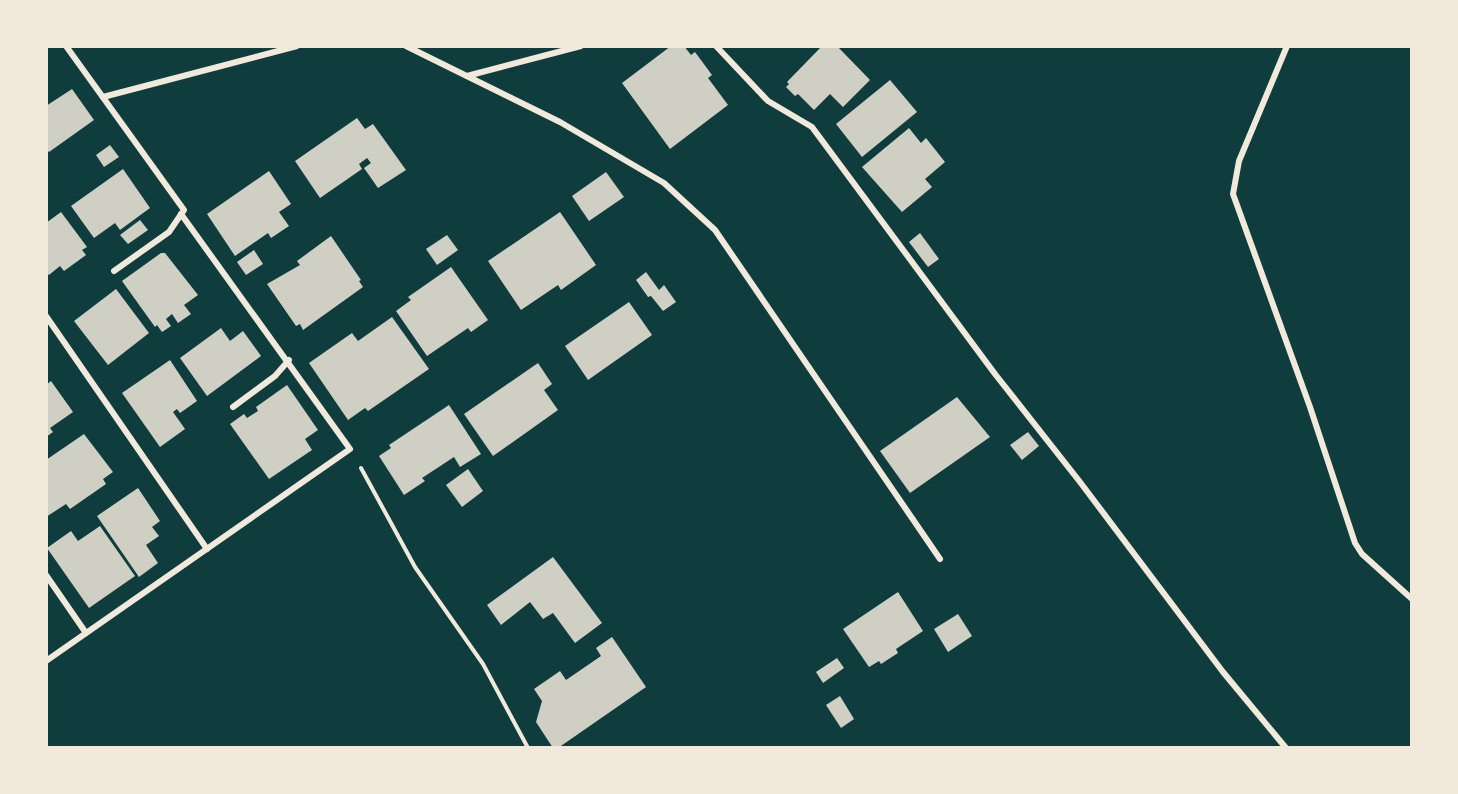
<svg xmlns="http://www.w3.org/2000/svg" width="1458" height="794" font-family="Cabin,sans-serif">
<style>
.building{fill:#cfcfc3}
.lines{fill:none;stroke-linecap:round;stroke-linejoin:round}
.path{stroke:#f1e9da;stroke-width:4}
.minor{stroke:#f1e9da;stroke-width:6}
</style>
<rect width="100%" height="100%" fill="#0f3d3e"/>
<!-- building -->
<g class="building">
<path d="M 671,46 L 684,46 L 691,55 L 695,52 L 712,75 L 708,78 L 728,105 L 670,149 L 622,83 Z"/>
<path d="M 822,46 L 837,46 L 870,80 L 843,107 L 830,94 L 814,110 L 798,94 L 795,96 L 786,87 L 789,84 L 787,82 Z"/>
<path d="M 890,80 L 917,112 L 862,157 L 836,124 Z"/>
<path d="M 72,89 L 94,120 L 49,152 L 46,149 L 46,106 Z"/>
<path d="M 357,118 L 365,129 L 373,124 L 406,170 L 378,188 L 364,168 L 371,163 L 367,158 L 359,164 L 362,169 L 320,198 L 295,161 Z"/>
<path d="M 909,128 L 921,143 L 926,138 L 945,162 L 925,179 L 932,187 L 902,212 L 862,167 Z"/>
<path d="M 110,145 L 119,157 L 104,167 L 96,155 Z"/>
<path d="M 123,169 L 150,208 L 120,230 L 115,223 L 94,238 L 71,206 Z"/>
<path d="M 269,171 L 291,204 L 279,212 L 289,226 L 271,238 L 268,233 L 235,256 L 207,214 Z"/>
<path d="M 606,172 L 624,197 L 589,221 L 572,196 Z"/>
<path d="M 61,212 L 87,247 L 82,250 L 86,255 L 64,271 L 60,266 L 49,275 L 46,272 L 46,223 Z"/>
<path d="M 560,212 L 596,265 L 561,290 L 558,285 L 521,310 L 488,261 Z"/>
<path d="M 140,220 L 148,230 L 128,244 L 120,235 Z"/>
<path d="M 920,233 L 939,259 L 928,267 L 909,242 Z"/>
<path d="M 447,235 L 458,250 L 437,265 L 426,249 Z"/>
<path d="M 331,236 L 361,280 L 359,281 L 363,287 L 303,330 L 300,324 L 296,326 L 267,284 L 300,265 L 297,261 Z"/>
<path d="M 254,250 L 263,264 L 246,275 L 237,262 Z"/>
<path d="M 161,253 L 165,253 L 198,295 L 184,305 L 191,314 L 178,323 L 172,314 L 166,319 L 171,326 L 162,332 L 157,325 L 155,327 L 122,281 Z"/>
<path d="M 451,267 L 488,320 L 471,332 L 468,328 L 427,356 L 396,311 L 411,300 L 408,297 Z"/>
<path d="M 646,272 L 659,290 L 664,285 L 676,302 L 663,311 L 651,296 L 648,297 L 636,280 Z"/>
<path d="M 116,289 L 149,333 L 108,365 L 74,321 Z"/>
<path d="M 629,302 L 652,335 L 588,380 L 565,346 Z"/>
<path d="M 392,317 L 429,369 L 368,411 L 365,408 L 348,420 L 309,363 L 352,333 L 358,341 Z"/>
<path d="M 221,328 L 230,341 L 243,331 L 261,356 L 207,396 L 180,358 Z"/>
<path d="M 170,360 L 197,401 L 180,413 L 177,409 L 173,412 L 185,429 L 160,447 L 122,393 Z"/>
<path d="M 538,363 L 552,384 L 544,390 L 558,410 L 493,456 L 464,414 Z"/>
<path d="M 51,381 L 73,412 L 50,428 L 53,432 L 46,437 L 46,385 Z"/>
<path d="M 287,385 L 318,430 L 305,439 L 312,450 L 269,479 L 230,424 L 244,414 L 247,418 L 258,411 L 256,407 Z"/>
<path d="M 957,397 L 990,437 L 910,493 L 880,451 Z"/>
<path d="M 449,405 L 481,454 L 460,467 L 454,457 L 422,478 L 425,481 L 404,495 L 379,456 L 391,448 L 389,445 Z"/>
<path d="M 1028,432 L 1039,446 L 1022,460 L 1010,445 Z"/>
<path d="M 84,434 L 113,472 L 103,479 L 106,484 L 70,509 L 66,504 L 46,517 L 46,460 Z"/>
<path d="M 468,469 L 483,491 L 462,507 L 446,485 Z"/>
<path d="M 138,488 L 160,521 L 152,527 L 159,536 L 146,545 L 158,563 L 139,577 L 97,516 Z"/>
<path d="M 100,526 L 135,576 L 89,608 L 47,548 L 71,531 L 78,541 Z"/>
<path d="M 553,557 L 602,623 L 575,643 L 553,613 L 543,619 L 530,602 L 501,625 L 487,605 Z"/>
<path d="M 898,592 L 923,631 L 896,649 L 898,653 L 881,664 L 879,661 L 869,667 L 843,629 Z"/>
<path d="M 958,614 L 972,636 L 948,652 L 934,629 Z"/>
<path d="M 612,637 L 646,687 L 558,748 L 553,748 L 536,722 L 542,701 L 534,689 L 560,671 L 566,680 L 601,656 L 596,648 Z"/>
<path d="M 837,658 L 844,668 L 823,683 L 816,672 Z"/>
<path d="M 840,696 L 854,719 L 841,728 L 826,705 Z"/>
</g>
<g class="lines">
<!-- path -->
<path class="path" d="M 361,468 L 415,567 L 483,664 L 528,748"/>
<!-- minor -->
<g class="minor">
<path d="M 66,46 L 184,210 L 169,232 L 114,271"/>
<path d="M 406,46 L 560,122 L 664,183 L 715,230 L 940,559"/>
<path d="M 716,46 L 768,101 L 812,127 L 995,374 L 1080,482 L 1223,672 L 1286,748"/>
<path d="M 1287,46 L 1239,161 L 1233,194 L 1310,407 L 1355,543 L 1362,554 L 1412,599"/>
<path d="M 467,76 L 581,46"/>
<path d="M 103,97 L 297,46"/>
<path d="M 46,316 L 207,549"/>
<path d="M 233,407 L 275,376 L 289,360"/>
<path d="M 46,575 L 86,633"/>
<path d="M 46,661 L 350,449 L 181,214"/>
</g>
</g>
<!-- border -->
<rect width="1458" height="794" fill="none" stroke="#f1e9da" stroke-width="96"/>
</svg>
